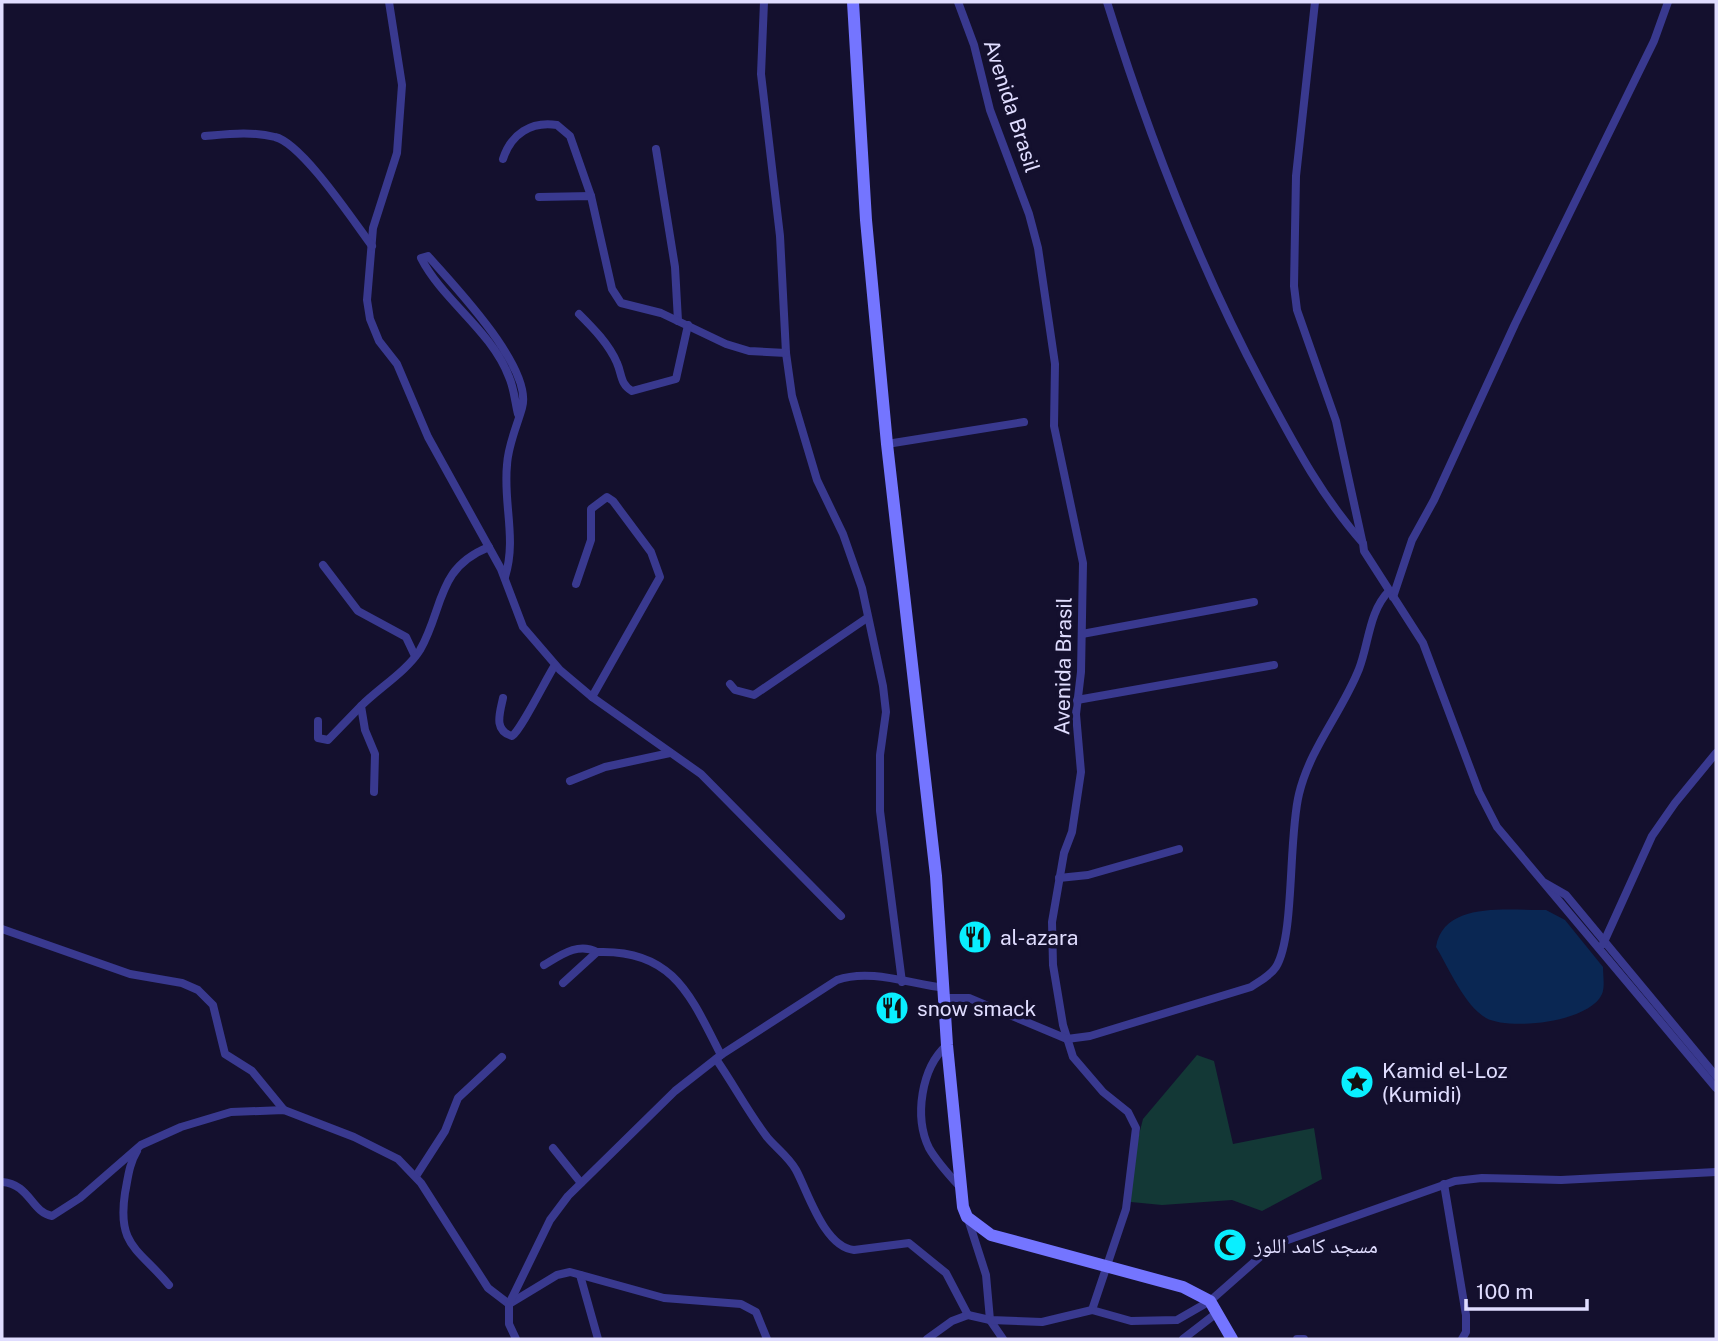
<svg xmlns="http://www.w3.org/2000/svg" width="1718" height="1341" font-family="'Public Sans','Noto Naskh Arabic',sans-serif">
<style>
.green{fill:#133836}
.water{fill:#0a2753}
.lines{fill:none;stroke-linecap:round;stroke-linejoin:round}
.street{stroke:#39398f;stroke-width:8}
.secondary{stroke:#7475ff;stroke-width:12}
.labels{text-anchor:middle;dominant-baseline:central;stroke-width:7;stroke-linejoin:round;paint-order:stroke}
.street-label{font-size:21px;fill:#e0ddff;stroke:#14102e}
.poi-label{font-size:21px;fill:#e0ddff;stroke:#14102e;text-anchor:start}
</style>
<rect width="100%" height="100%" fill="#14102e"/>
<!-- green -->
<path class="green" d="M 1197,1055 L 1214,1061 L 1233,1144 L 1314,1128 L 1322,1179 L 1262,1211 L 1232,1200 L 1162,1205 L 1131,1202 L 1130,1170 L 1143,1119 Z"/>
<!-- water -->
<path class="water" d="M 1546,910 L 1565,920 L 1603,967 C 1603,975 1605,987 1602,994 C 1590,1022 1510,1031 1486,1018 C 1464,1005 1449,968 1436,947 C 1444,900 1510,911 1546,910 Z"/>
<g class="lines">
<!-- street -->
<g class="street">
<path d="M 389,2 L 402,85 L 397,153 L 373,228 L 367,300 L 370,319 L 379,341 L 397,364 L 428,437 L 501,569 L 523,627 L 560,670 L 592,697"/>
<path d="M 764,2 L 761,74 L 780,236 L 786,353 L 792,396 L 817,480 L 843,534 L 862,588 L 883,686 L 886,712 L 880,755 L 880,811 L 902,982"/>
<path d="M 958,2 L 974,45 L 990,110 L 1029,214 L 1038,248 L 1055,364 L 1054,426 L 1083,563 L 1081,672 L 1076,714 L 1081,772 L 1072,832 L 1064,853 L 1052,922 L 1053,965 L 1063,1025 L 1073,1057 L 1103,1092 L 1128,1112 L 1136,1128 L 1126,1209 L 1092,1310"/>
<path d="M 1107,2 C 1148,134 1198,264 1263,386 C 1293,442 1321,496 1363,543 L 1364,551 L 1423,643 L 1479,792 L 1497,827 L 1716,1088"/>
<path d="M 1315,2 L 1296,176 L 1294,286 L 1297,310 L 1336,421 L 1362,540"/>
<path d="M 205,136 C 228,134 252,131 275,137 C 302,143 354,222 372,246"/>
<path d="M 656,149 L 675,267 L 678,321"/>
<path d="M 503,159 C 511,134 531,121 557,125 L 570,136 L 591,196"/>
<path d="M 539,197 L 591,196 L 612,289 L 621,303 L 661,313 L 726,344 L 749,351 L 786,353"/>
<path d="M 579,314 C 593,328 609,344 617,363 C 622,374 620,384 632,391 L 676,379 L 688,325"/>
<path d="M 887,444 L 1024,422"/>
<path d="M 323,565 L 358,611 L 406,637 L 415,656"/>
<path d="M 505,577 C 517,539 503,503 507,465 C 508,445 517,426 522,408 C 534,368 453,285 428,256 L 421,258 C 443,301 491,330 509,377 C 514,388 515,402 518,414"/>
<path d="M 576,584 L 591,540 L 591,509 L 607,497 L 613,501 L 651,552 L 660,577 L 592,697 L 701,774 L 841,916"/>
<path d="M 1393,597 L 1412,540 L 1434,500 L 1515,324 L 1654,41 L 1668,2"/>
<path d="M 1082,634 L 1254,602"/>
<path d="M 730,684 L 735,690 L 754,695 L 867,618"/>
<path d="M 503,698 C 500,713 493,730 512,736 C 521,730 546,679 555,665"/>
<path d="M 1077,700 L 1274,665"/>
<path d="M 318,721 L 318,738 L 328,740 L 361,706"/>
<path d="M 570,781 L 605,767 L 670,753"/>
<path d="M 374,792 L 375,754 L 365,730 L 361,706 C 379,688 407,671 420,650 C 444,608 436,568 489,547"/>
<path d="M 1059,878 L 1088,875 L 1179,849"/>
<path d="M 1545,883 L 1566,895 L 1716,1076"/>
<path d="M 2,929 L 130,974 L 182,983 L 198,990 L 213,1005 L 225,1054 L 252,1071 L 284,1110"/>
<path d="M 1603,944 L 1652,836 L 1675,803 L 1716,753"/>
<path d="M 544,965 C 561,955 578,942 597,952"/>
<path d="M 563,983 L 597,952 C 674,949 691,997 721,1055"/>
<path d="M 945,998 L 969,998 L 1067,1039 L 1090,1036 L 1251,987 C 1260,981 1270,976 1276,967 C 1295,936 1288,838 1299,794 C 1310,748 1342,712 1359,669 C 1369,643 1369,611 1389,591"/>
<path d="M 947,1045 C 921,1068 914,1117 929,1148 C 937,1162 949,1175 960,1187"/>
<path d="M 716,1059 C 734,1085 748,1112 767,1137 C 776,1148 789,1157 796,1170 C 808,1192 824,1247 854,1250 L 909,1243 L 946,1273 L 968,1315"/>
<path d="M 553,1148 L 581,1183"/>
<path d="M 137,1151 C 129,1164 128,1178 125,1193 C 117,1246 138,1248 169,1285"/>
<path d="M 416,1176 L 445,1131 L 458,1098 L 502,1057"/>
<path d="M 2,1182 C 30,1184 31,1212 52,1216 L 80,1198 L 141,1145 L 181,1127 L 231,1112 L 284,1110 L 354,1137 L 398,1159 L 421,1183 L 488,1288 L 509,1304"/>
<path d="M 1444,1184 L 1466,1315 L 1466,1332 L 1462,1339"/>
<path d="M 968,1219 L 986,1275 L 990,1320 L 1003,1339"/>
<path d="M 580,1275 L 598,1339"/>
<path d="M 509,1304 L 557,1275 L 570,1272 L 664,1298 L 741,1304 L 756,1312 L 767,1339"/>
<path d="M 516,1339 L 509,1324 L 509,1304 L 550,1220 L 568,1196 L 675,1091 L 721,1055 L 837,980 C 870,968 910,984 945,988"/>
<path d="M 927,1339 L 952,1321 L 968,1315 L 990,1320 L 1042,1322 L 1092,1310 L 1131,1321 L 1177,1320 L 1210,1301 L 1261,1256 L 1282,1242 L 1455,1181 L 1482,1178 L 1561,1180 L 1716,1172"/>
<path d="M 1183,1339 L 1218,1312"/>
<path d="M 1297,1339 L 1304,1339"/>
</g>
<!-- secondary -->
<path class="secondary" d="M 853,2 L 866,220 L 887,444 L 936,876 L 947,1045 L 963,1207 L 967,1217 L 991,1235 L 1183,1287 L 1210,1301 L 1232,1339"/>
</g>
<!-- icons -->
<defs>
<symbol id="restaurant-disc" viewBox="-11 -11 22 22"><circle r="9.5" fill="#09efff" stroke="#14102e"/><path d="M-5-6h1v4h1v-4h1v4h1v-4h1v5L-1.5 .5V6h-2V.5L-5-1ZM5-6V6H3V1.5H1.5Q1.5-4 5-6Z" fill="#111"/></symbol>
<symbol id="sight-disc" viewBox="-11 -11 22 22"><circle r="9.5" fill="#09efff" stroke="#14102e"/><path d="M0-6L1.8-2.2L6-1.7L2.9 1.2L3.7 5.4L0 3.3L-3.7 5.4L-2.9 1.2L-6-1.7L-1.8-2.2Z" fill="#111"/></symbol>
<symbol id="mosque-disc" viewBox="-11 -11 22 22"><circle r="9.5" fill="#09efff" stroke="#14102e"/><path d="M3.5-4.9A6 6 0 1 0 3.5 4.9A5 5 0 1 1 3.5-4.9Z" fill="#111"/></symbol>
</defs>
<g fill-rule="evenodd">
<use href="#restaurant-disc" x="956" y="918" width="38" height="38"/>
<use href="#restaurant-disc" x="873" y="989" width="38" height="38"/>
<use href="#sight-disc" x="1338" y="1063" width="38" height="38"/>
<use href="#mosque-disc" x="1211" y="1226" width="38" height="38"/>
</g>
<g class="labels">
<!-- street labels -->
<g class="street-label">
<text transform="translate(1012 106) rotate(72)">Avenida Brasil</text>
<text transform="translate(1063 666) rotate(-89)">Avenida Brasil</text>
</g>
<!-- poi labels -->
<g class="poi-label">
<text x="1000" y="937">al-azara</text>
<text x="917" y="1008">snow smack</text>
<text x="1382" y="1070">Kamid el-Loz<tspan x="1382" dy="24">(Kumidi)</tspan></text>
<text x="1254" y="1245">مسجد كامد اللوز</text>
</g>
</g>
<!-- border -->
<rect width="1718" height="1341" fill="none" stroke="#e0ddff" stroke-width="7"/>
<!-- scale -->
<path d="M1466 1299v10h121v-10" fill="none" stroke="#e0ddff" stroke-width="3.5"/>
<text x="1476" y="1299" font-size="21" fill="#e0ddff" stroke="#14102e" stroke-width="5" paint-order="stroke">100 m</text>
</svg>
